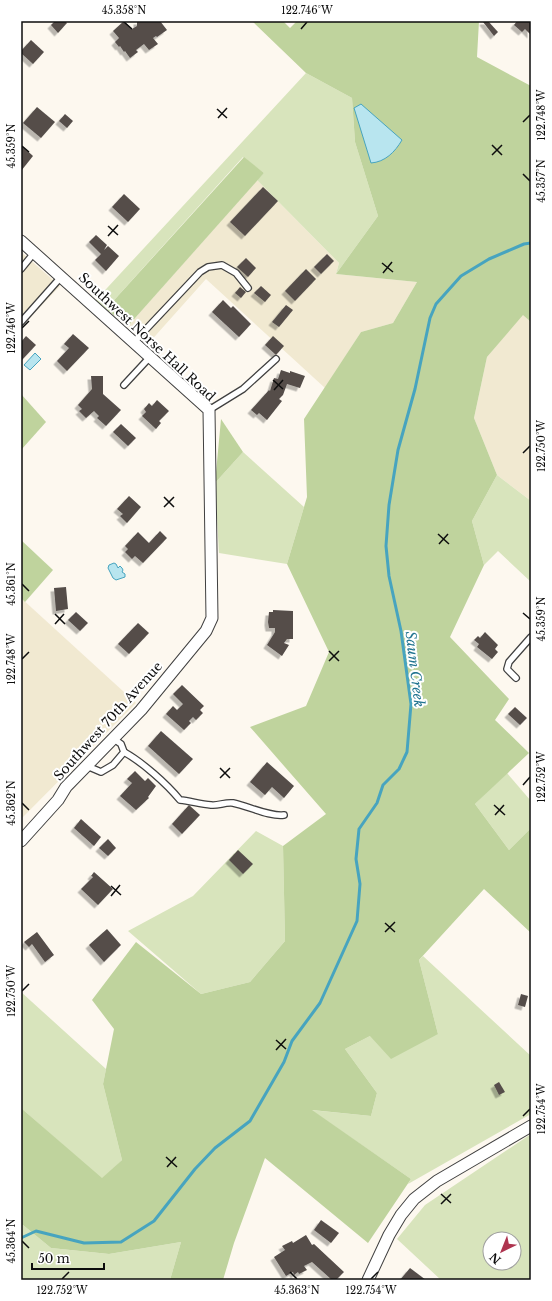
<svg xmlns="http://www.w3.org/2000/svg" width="552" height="1301" font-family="'Libre Baskerville',serif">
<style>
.farmland{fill:#f1e9d1}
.green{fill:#d8e4bc;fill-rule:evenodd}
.forest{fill:#bfd39d}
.water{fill:#b8e5ef;stroke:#47a4bf}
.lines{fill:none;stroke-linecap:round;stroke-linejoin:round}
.stream{stroke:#47a4bf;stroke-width:3}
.building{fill:#544d4a;filter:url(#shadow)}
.lane-casing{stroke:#404040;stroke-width:8}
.street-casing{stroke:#404040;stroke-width:13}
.lane{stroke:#fff;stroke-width:5.5}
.street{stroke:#fff;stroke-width:11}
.ticks{fill:none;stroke:#0d0d0d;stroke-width:1.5}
.labels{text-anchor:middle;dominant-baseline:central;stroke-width:4;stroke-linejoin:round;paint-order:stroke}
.street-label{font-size:13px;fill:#0d0d0d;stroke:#fff}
.water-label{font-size:14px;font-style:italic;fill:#237591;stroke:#fff}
.neatline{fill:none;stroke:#0d0d0d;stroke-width:1.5}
.ticks-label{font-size:10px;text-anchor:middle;fill:#0d0d0d}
</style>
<defs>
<filter id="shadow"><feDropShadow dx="-3.5" dy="3.5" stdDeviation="0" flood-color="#0004"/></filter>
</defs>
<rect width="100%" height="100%" fill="#fdf8ef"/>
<!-- farmland -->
<g class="farmland">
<path d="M 257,180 L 339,263 L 336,274 L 417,282 L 393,323 L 361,332 L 325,388 L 206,279 L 148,344 L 128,326 Z"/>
<path d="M 21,252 L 60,286 L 21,327 Z"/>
<path d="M 523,314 L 531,322 L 531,501 L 497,475 L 474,418 L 487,357 Z"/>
<path d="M 21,598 L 136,703 L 21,819 Z"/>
</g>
<!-- green -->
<g class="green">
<path d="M 306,73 L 352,98 L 355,142 L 378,216 L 336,274 L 339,263 L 257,180 L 264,173 L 243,157 L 106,309 L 95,301 Z"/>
<path d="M 243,452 L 304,507 L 287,564 L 219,553 L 215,483 Z"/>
<path d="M 497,475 L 531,501 L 531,582 L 498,551 L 484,565 L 472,521 Z"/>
<path d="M 507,773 L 531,801 L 531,828 L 509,850 L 475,804 Z"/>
<path d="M 256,831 L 283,846 L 285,941 L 250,982 L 201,994 L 128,931 L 193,896 Z"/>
<path d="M 423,956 L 531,1056 L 531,1114 L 408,1184 L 411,1179 L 311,1110 L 371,1116 L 377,1093 L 345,1049 L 370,1036 L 438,1034 L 419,960 Z"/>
<path d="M 21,992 L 106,1069 L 103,1084 L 122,1160 L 102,1179 L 21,1108 Z"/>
<path d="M 531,1134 L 531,1280 L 441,1280 L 397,1239 L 425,1205 ZM 490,1239 L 514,1239 L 514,1263 L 490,1263 Z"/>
<path d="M 23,1225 L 51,1248 L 109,1254 L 181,1242 L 170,1280 L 21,1280 L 21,1226 Z"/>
</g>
<!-- forest -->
<g class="forest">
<path d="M 252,21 L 283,21 L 290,28 L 297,21 L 479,21 L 477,57 L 531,86 L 531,322 L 523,315 L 487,357 L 474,418 L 497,475 L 472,521 L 484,565 L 450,637 L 509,699 L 495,720 L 529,753 L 475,804 L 509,850 L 531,828 L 531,933 L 484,889 L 419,960 L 438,1034 L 391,1059 L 370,1036 L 345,1049 L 377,1093 L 371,1116 L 312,1110 L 411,1179 L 368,1243 L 265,1158 L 234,1243 L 223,1280 L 170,1280 L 181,1242 L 109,1254 L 51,1248 L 23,1225 L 21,1226 L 21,1108 L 102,1178 L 122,1160 L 103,1084 L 114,1029 L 92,1000 L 136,942 L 201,994 L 250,982 L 285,941 L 283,846 L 326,814 L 250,727 L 306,706 L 329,652 L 287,564 L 307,497 L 304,419 L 361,332 L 393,323 L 417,282 L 336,274 L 378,216 L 355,142 L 352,98 L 306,73 Z"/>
<path d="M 244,157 L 264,173 L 128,326 L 106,309 Z"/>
<path d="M 21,394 L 46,422 L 21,450 Z"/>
<path d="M 221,419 L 243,452 L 215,483 Z"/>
<path d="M 21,540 L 53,570 L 25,602 L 21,598 Z"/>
</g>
<!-- water -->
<g class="water">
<path d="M 361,104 L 402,140 C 395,152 385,162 371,163 L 354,108 Z"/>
<path d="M 35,353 L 41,359 L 30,370 L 24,365 Z"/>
<path d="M 114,563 L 116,564 L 118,568 L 120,566 L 122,568 L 123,570 L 122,572 L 125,574 L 125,577 L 116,580 L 113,578 L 108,568 L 109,565 Z"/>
</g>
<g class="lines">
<!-- stream -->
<path class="stream" d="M 21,1238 L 36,1231 L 84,1243 L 121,1242 L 154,1221 L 195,1169 L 215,1148 L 250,1121 L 284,1062 L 292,1041 L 320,1003 L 357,921 L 360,884 L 356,859 L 359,829 L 377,803 L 383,785 L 399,769 L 407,752 L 411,704 L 401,631 L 389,576 L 386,546 L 389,505 L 398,450 L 415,389 L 430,318 L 436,304 L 461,276 L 489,259 L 524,244 L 531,243"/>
</g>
<!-- building -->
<g class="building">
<path d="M 55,21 L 65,21 L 67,23 L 58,33 L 51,25 Z"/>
<path d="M 124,21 L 132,29 L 137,26 L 137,21 L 160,21 L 167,30 L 157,37 L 156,36 L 153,38 L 158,44 L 149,50 L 144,44 L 136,50 L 138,52 L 130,58 L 125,51 L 124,52 L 120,46 L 119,47 L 115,42 L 119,38 L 113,31 Z"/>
<path d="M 484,21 L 488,21 L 498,32 L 494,36 L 483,22 Z"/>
<path d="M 517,21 L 531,21 L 531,35 L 525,29 L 522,32 L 514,25 Z"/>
<path d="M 31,40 L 44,52 L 33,64 L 21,53 L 21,51 Z"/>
<path d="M 37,107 L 55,122 L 41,138 L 23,123 Z"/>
<path d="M 65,114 L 73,121 L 67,128 L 59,121 Z"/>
<path d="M 21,145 L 33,156 L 21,171 Z"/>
<path d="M 263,187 L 278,201 L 245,236 L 230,222 Z"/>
<path d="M 124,194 L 140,209 L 128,222 L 112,207 Z"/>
<path d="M 96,235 L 107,245 L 104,250 L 108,246 L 119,256 L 106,271 L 95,260 L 101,254 L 89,242 Z"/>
<path d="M 327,254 L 334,261 L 321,274 L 314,267 Z"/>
<path d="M 246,258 L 256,268 L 248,277 L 237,267 Z"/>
<path d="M 306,269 L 316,279 L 295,301 L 285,291 Z"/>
<path d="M 261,286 L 271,295 L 265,302 L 254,293 Z"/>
<path d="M 240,287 L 246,292 L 241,298 L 235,293 Z"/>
<path d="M 223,300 L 231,308 L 233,306 L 251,324 L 239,337 L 212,312 Z"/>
<path d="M 286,305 L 293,310 L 279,327 L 272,322 Z"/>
<path d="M 73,334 L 89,348 L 67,371 L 57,361 L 69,348 L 64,344 Z"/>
<path d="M 26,336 L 36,345 L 21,361 L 21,342 Z"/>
<path d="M 273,336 L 284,346 L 276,355 L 265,345 Z"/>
<path d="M 281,370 L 290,373 L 290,371 L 305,376 L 300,388 L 287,384 L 283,395 L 279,399 L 282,401 L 267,420 L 259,413 L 257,415 L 251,410 L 269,390 L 270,391 L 274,378 L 278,379 Z"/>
<path d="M 91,376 L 103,376 L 103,394 L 121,410 L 106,426 L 97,418 L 99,416 L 94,411 L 86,418 L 79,411 L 82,409 L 78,405 L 92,389 Z"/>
<path d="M 157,400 L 169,411 L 159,421 L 161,423 L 156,429 L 142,416 L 146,412 L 144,409 L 149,403 L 152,406 Z"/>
<path d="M 121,424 L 136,438 L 128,446 L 113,432 Z"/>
<path d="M 129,496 L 141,507 L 127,523 L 120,516 L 123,514 L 117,509 Z"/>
<path d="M 160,531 L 167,538 L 143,563 L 135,556 L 132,559 L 125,552 L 128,549 L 125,546 L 138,532 L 149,543 Z"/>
<path d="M 66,587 L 68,609 L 56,611 L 54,588 Z"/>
<path d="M 273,610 L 293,611 L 293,639 L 287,639 L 284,643 L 289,645 L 282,656 L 267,645 L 275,632 L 275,628 L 269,628 L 268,622 L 269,612 L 273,612 Z"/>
<path d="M 76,612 L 88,623 L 80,631 L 68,620 Z"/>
<path d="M 138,623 L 149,633 L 129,654 L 118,644 Z"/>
<path d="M 485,632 L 498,645 L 495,649 L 498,652 L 492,659 L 477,647 L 479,644 L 474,640 L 478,636 L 480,638 Z"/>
<path d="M 182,685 L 204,706 L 200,710 L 203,713 L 196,720 L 193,717 L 189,721 L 191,723 L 184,730 L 166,714 L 173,706 L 177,710 L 183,704 L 173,694 Z"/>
<path d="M 515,707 L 527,718 L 520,725 L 508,714 Z"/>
<path d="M 161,731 L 193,759 L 179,774 L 148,746 Z"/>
<path d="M 267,762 L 294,786 L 284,798 L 272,787 L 265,795 L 250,782 Z"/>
<path d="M 135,771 L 145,781 L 148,778 L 156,786 L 148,797 L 149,798 L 136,810 L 120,796 L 132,783 L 127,779 Z"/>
<path d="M 189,805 L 200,815 L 182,834 L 172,824 Z"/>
<path d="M 81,819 L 101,837 L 94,846 L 74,828 Z"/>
<path d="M 108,839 L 116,848 L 108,856 L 99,848 Z"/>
<path d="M 238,850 L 253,864 L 243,874 L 229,860 Z"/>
<path d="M 94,872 L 113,889 L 98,905 L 81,889 L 93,877 L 91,876 Z"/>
<path d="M 107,929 L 121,945 L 104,962 L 89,945 Z"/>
<path d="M 37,932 L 54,955 L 45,962 L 32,944 L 29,947 L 24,942 Z"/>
<path d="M 521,994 L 528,996 L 525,1007 L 518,1005 Z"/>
<path d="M 499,1082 L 505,1092 L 499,1095 L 494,1085 Z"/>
<path d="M 321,1220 L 339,1233 L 331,1243 L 314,1230 Z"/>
<path d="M 306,1235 L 312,1245 L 314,1244 L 344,1272 L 336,1280 L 332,1280 L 312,1262 L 304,1266 L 307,1270 L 299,1274 L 298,1272 L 294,1275 L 293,1272 L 286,1276 L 274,1257 L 285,1250 L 282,1246 L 292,1241 L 293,1243 Z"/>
<path d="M 410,1268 L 426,1280 L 400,1280 Z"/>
</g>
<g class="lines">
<defs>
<g id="lane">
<path d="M 21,269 L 34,253"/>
<path d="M 21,322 L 61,277"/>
<path d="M 134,342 L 200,272 L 208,267 L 222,265 L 236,273 L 248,288"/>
<path d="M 124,385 L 150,357"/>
<path d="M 209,410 L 243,389 L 276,359"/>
<path d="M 516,678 L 507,669 L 509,662 L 531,637"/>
<path d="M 124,752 C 142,762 166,783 180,800 C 190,801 200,804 211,805 C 218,806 225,802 233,803 C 248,806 270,817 284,815"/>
<path d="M 87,766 L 101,772 L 113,765 L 124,752 L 121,744 L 114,739"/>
</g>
<g id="street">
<path d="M 21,241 L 209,410 L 212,618 L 206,631 L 141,710 L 66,787 L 58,800 L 21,841"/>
<path d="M 368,1280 L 389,1235 L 401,1215 L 414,1199 L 437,1181 L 531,1126"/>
</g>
</defs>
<!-- lane casing -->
<use href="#lane" class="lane-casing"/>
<!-- street casing -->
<use href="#street" class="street-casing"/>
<!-- lane -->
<use href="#lane" class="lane"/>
<!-- street -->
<use href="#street" class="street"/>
</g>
<!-- ticks -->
<path class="ticks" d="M 124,22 L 132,29M 301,29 L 307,22M 217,109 L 227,118M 218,118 L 227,108M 523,122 L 530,115M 492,145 L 502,155M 22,146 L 29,152M 492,155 L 502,145M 523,174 L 530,181M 108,226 L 118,235M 108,236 L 118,225M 382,263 L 393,272M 383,273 L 392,262M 22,328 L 29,321M 273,380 L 283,389M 274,390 L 283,380M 523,453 L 530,446M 164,497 L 174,507M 164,507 L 174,497M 438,534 L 449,544M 439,544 L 448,534M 22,584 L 29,591M 523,613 L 530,619M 55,614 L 65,624M 55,624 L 64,614M 329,651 L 339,661M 22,659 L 29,652M 329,661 L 339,651M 220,768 L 230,778M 220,778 L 230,768M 523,785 L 530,777M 22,803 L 29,810M 494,805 L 505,815M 495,815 L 504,805M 111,886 L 121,895M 111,896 L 120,885M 385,923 L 395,932M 385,932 L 395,922M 22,991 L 29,984M 276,1040 L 286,1049M 276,1050 L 286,1039M 523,1116 L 530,1109M 166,1157 L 177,1167M 167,1167 L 176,1157M 441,1194 L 451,1203M 441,1204 L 451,1194M 22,1241 L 29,1248M 290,1272 L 297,1279M 62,1279 L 69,1272M 371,1279 L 378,1272"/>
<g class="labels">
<!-- street labels -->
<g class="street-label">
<text transform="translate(147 337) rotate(43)">Southwest Norse Hall Road</text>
<text transform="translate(108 721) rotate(-48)">Southwest 70th Avenue</text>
</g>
<!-- water labels -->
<g class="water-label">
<text transform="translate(415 669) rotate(83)">Saum Creek</text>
</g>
</g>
<!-- border -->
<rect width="552" height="1301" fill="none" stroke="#ffffff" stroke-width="44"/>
<!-- north arrow -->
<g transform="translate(502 1251) rotate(223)"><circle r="19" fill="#ffffff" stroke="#9e9e9e"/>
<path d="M0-3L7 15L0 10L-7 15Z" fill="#ae344f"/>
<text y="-6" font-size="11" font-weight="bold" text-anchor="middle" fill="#0d0d0d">N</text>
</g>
<!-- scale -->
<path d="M32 1263v6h72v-6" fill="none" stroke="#0d0d0d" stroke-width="2"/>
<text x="38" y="1263" font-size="12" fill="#0d0d0d" stroke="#ffffff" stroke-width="3" paint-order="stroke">50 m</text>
<rect x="22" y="22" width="508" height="1257" class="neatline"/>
<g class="ticks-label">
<text x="124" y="14">45.358°N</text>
<text x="307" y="14">122.746°W</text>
<text transform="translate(541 115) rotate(-90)" y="4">122.748°W</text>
<text transform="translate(11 146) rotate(-90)" y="4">45.359°N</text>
<text transform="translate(541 181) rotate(-90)" y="4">45.357°N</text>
<text transform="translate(11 328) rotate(-90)" y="4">122.746°W</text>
<text transform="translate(541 446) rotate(-90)" y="4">122.750°W</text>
<text transform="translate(11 584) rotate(-90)" y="4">45.361°N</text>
<text transform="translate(541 619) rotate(-90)" y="4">45.359°N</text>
<text transform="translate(11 659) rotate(-90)" y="4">122.748°W</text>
<text transform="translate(541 777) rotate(-90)" y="4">122.752°W</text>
<text transform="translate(11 803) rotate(-90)" y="4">45.362°N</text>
<text transform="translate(11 991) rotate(-90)" y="4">122.750°W</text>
<text transform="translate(541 1109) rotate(-90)" y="4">122.754°W</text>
<text transform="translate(11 1241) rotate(-90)" y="4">45.364°N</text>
<text x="62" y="1294">122.752°W</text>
<text x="297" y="1294">45.363°N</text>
<text x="371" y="1294">122.754°W</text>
</g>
</svg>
